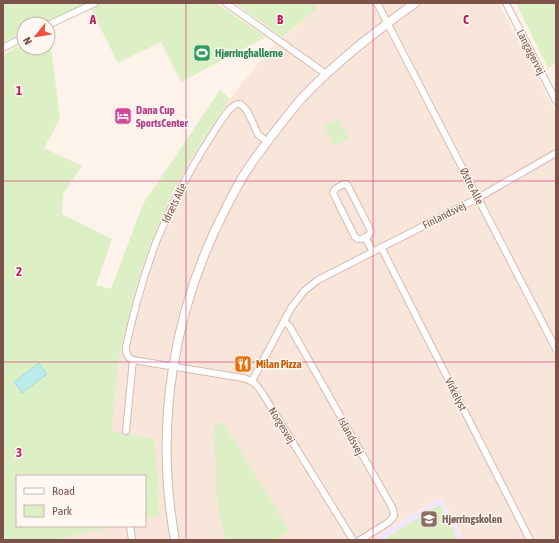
<svg xmlns="http://www.w3.org/2000/svg" width="559" height="543" font-family="'Asap Condensed',sans-serif">
<style>
.residential{fill:#f9e6da}
.education{fill:#f0e6fb}
.green{fill:#ddefc5}
.water{fill:#bbebea;stroke:#a0dede}
.lines{fill:none;stroke-linecap:round;stroke-linejoin:round}
.minor-casing{stroke:#d5bab0;stroke-width:8}
.tertiary-casing{stroke:#d5bab0;stroke-width:10}
.minor{stroke:#fff;stroke-width:6}
.tertiary{stroke:#fff;stroke-width:8}
.grid{fill:none;stroke:#c2185b;stroke-width:1;stroke-opacity:0.55}
.labels{text-anchor:middle;dominant-baseline:central;stroke-width:3;stroke-linejoin:round;paint-order:stroke}
.street-label{font-size:11px;fill:#7d5349;stroke:#fff8f2}
.leisure-label{font-size:11px;font-weight:bold;fill:#27864d;stroke:#fff8f2;text-anchor:start}
.hotel-label{font-size:11px;font-weight:bold;fill:#b23c85;stroke:#fff8f2;text-anchor:start}
.food-label{font-size:11px;font-weight:bold;fill:#c56008;stroke:#fff8f2;text-anchor:start}
.education-label{font-size:11px;font-weight:bold;fill:#785e54;stroke:#fff8f2;text-anchor:start}
.grid-label{font-size:13px;text-anchor:middle;font-weight:bold;fill:#c2185b;stroke:#fff8f2;stroke-width:3;stroke-linejoin:round;paint-order:stroke}
</style>
<rect width="100%" height="100%" fill="#fef3ea"/>
<!-- residential -->
<path class="residential" d="M 315,3 L 499,3 L 556,113 L 556,540 L 464,540 L 441,497 L 372,540 L 55,540 L 115,526 L 145,526 L 145,519 L 160,515 L 155,439 L 112,431 L 116,385 L 120,355 L 135,289 L 152,239 L 172,193 L 196,150 L 230,99 L 270,48 L 318,8 Z"/>
<!-- education -->
<path class="education" d="M 441,498 L 463,540 L 372,540 Z"/>
<!-- green -->
<g class="green">
<path d="M 3,3 L 85,3 L 45,24 L 24,24 L 24,35 L 3,46 Z"/>
<path d="M 88,3 L 216,3 L 266,37 L 181,82 L 161,42 L 118,63 Z"/>
<path d="M 235,3 L 315,3 L 318,8 L 282,37 Z"/>
<path d="M 516,3 L 556,3 L 556,63 L 548,68 Z"/>
<path d="M 48,30 L 49,30 L 60,119 L 44,148 L 82,166 L 63,194 L 62,214 L 112,239 L 96,285 L 111,289 L 143,204 L 220,90 L 230,99 L 196,150 L 172,193 L 152,239 L 135,289 L 120,355 L 116,385 L 112,431 L 155,439 L 160,515 L 145,519 L 145,476 L 17,476 L 17,526 L 115,526 L 55,540 L 3,540 L 3,55 L 24,43 L 24,48 L 48,48 Z"/>
<path d="M 339,119 L 349,139 L 334,146 L 324,126 Z"/>
<path d="M 222,421 L 290,531 L 275,540 L 225,540 L 217,502 L 214,427 Z"/>
<path d="M 440,504 L 458,540 L 383,540 Z"/>
</g>
<!-- water -->
<path class="water" d="M 39,363 L 47,374 L 22,393 L 14,382 Z"/>
<g class="lines">
<defs>
<g id="minor">
<path d="M 226,3 L 326,74"/>
<path d="M 377,3 L 556,349"/>
<path d="M 506,3 L 556,101"/>
<path d="M 48,25 L 95,3"/>
<path d="M 3,48 L 24,37"/>
<path d="M 267,141 C 264,139 260,137 258,134 C 254,127 247,105 239,104 C 232,103 221,121 217,127 C 196,159 178,191 163,226 C 160,233 156,241 154,248 C 142,281 133,314 126,347 C 126,354 127,357 133,360 L 243,378 C 256,381 259,388 266,399 L 353,540"/>
<path d="M 346,184 L 348,186 L 371,231 L 369,235 L 362,239 L 358,239 L 355,237 L 333,193 L 335,189 L 342,185 Z"/>
<path d="M 365,237 L 373,252"/>
<path d="M 381,247 L 530,540"/>
<path d="M 284,321 L 290,327 L 393,509 L 394,516 L 389,522 L 360,540"/>
<path d="M 252,381 L 291,308 L 304,291 L 318,280 L 478,198 L 556,153"/>
<path d="M 126,431 L 133,360"/>
<path d="M 130,526 L 132,540"/>
</g>
<path id="tertiary" d="M 175,540 C 154,425 173,309 227,206 C 232,196 237,187 242,178 C 252,161 265,145 277,129 C 285,119 293,108 302,98 C 336,62 375,32 415,3"/>
</defs>
<!-- minor casing -->
<use href="#minor" class="minor-casing"/>
<!-- tertiary casing -->
<use href="#tertiary" class="tertiary-casing"/>
<!-- minor -->
<use href="#minor" class="minor"/>
<!-- tertiary -->
<use href="#tertiary" class="tertiary"/>
</g>
<!-- grid -->
<path class="grid" d="M 186,3 L 186,540M 373,3 L 373,540M 3,181 L 556,181M 3,362 L 556,362"/>
<!-- icons -->
<defs>
<symbol id="stadium-square" viewBox="-11 -11 22 22"><rect x="-9" y="-9" width="18" height="18" rx="4" fill="#2e9e5b" stroke="#fff8f2"/><path d="M0-5a6.5 5 0 1 0 0 10a6.5 5 0 1 0 0-10ZM-3.5-1.8h7v3.6h-7Z" fill="#fff"/></symbol>
<symbol id="hotel-square" viewBox="-11 -11 22 22"><rect x="-9" y="-9" width="18" height="18" rx="4" fill="#d1479c" stroke="#fff8f2"/><path d="M-6-4.5h1.5V1H6V5H4.5V3h-9V5H-6ZM-4 0a1.8 1.8 0 1 1 3.6 0ZM.5 0V-2.5h3Q6-2.5 6 0Z" fill="#fff"/></symbol>
<symbol id="restaurant-square" viewBox="-11 -11 22 22"><rect x="-9" y="-9" width="18" height="18" rx="4" fill="#e8710a" stroke="#fff8f2"/><path d="M-5-6h1v4h1v-4h1v4h1v-4h1v5L-1.5 .5V6h-2V.5L-5-1ZM5-6V6H3V1.5H1.5Q1.5-4 5-6Z" fill="#fff"/></symbol>
<symbol id="school-square" viewBox="-11 -11 22 22"><rect x="-9" y="-9" width="18" height="18" rx="4" fill="#8d6e63" stroke="#fff8f2"/><path d="M0-5L7-2L0 1L-7-2ZM-4 1L0 2.5L4 1V4Q0 6-4 4Z" fill="#fff"/></symbol>
</defs>
<g fill-rule="evenodd">
<use href="#stadium-square" x="192" y="43" width="20" height="20"/>
<use href="#hotel-square" x="113" y="106" width="20" height="20"/>
<use href="#restaurant-square" x="233" y="354" width="20" height="20"/>
<use href="#school-square" x="419" y="509" width="20" height="20"/>
</g>
<g class="labels">
<!-- street labels -->
<g class="street-label">
<text transform="translate(531 52) rotate(63)">Langagervej</text>
<text transform="translate(472 186) rotate(63)">Østre Alle</text>
<text transform="translate(174 203) rotate(-64)">Idræts Alle</text>
<text transform="translate(444 215) rotate(-27)">Finlandsvej</text>
<text transform="translate(456 394) rotate(63)">Virkelyst</text>
<text transform="translate(282 425) rotate(58)">Norgesvej</text>
<text transform="translate(351 436) rotate(61)">Islandsvej</text>
</g>
<!-- leisure labels -->
<g class="leisure-label">
<text x="215" y="53">Hjørringhallerne</text>
</g>
<!-- hotel labels -->
<g class="hotel-label">
<text x="136" y="110">Dana Cup<tspan x="136" dy="13">SportsCenter</tspan></text>
</g>
<!-- food labels -->
<g class="food-label">
<text x="256" y="364">Milan Pizza</text>
</g>
<!-- education labels -->
<g class="education-label">
<text x="442" y="519">Hjørringskolen</text>
</g>
</g>
<g class="grid-label">
<text x="93" y="24">A</text>
<text x="280" y="24">B</text>
<text x="466" y="24">C</text>
<text x="19" y="95">1</text>
<text x="19" y="276">2</text>
<text x="19" y="457">3</text>
</g>
<!-- border -->
<rect width="559" height="543" fill="none" stroke="#7d5349" stroke-width="8"/>
<!-- legend -->
<rect x="16" y="475" width="130" height="52" fill="#fff8f2" stroke="#cbb6ae"/>
<rect x="24" y="488" width="20" height="6" fill="#ffffff" stroke="#cbb6ae"/>
<text x="52" y="495" font-size="12" fill="#7d5349">Road</text>
<rect x="24" y="505" width="20" height="12" fill="#ddefc5" stroke="#cbb6ae"/>
<text x="52" y="515" font-size="12" fill="#7d5349">Park</text>
<!-- north arrow -->
<g transform="translate(36 36) rotate(240)"><circle r="19" fill="#fff8f2" stroke="#cbb6ae"/>
<path d="M0-3L7 15L0 10L-7 15Z" fill="#f44d43"/>
<text y="-6" font-size="11" font-weight="bold" text-anchor="middle" fill="#7d5349">N</text>
</g>
</svg>
